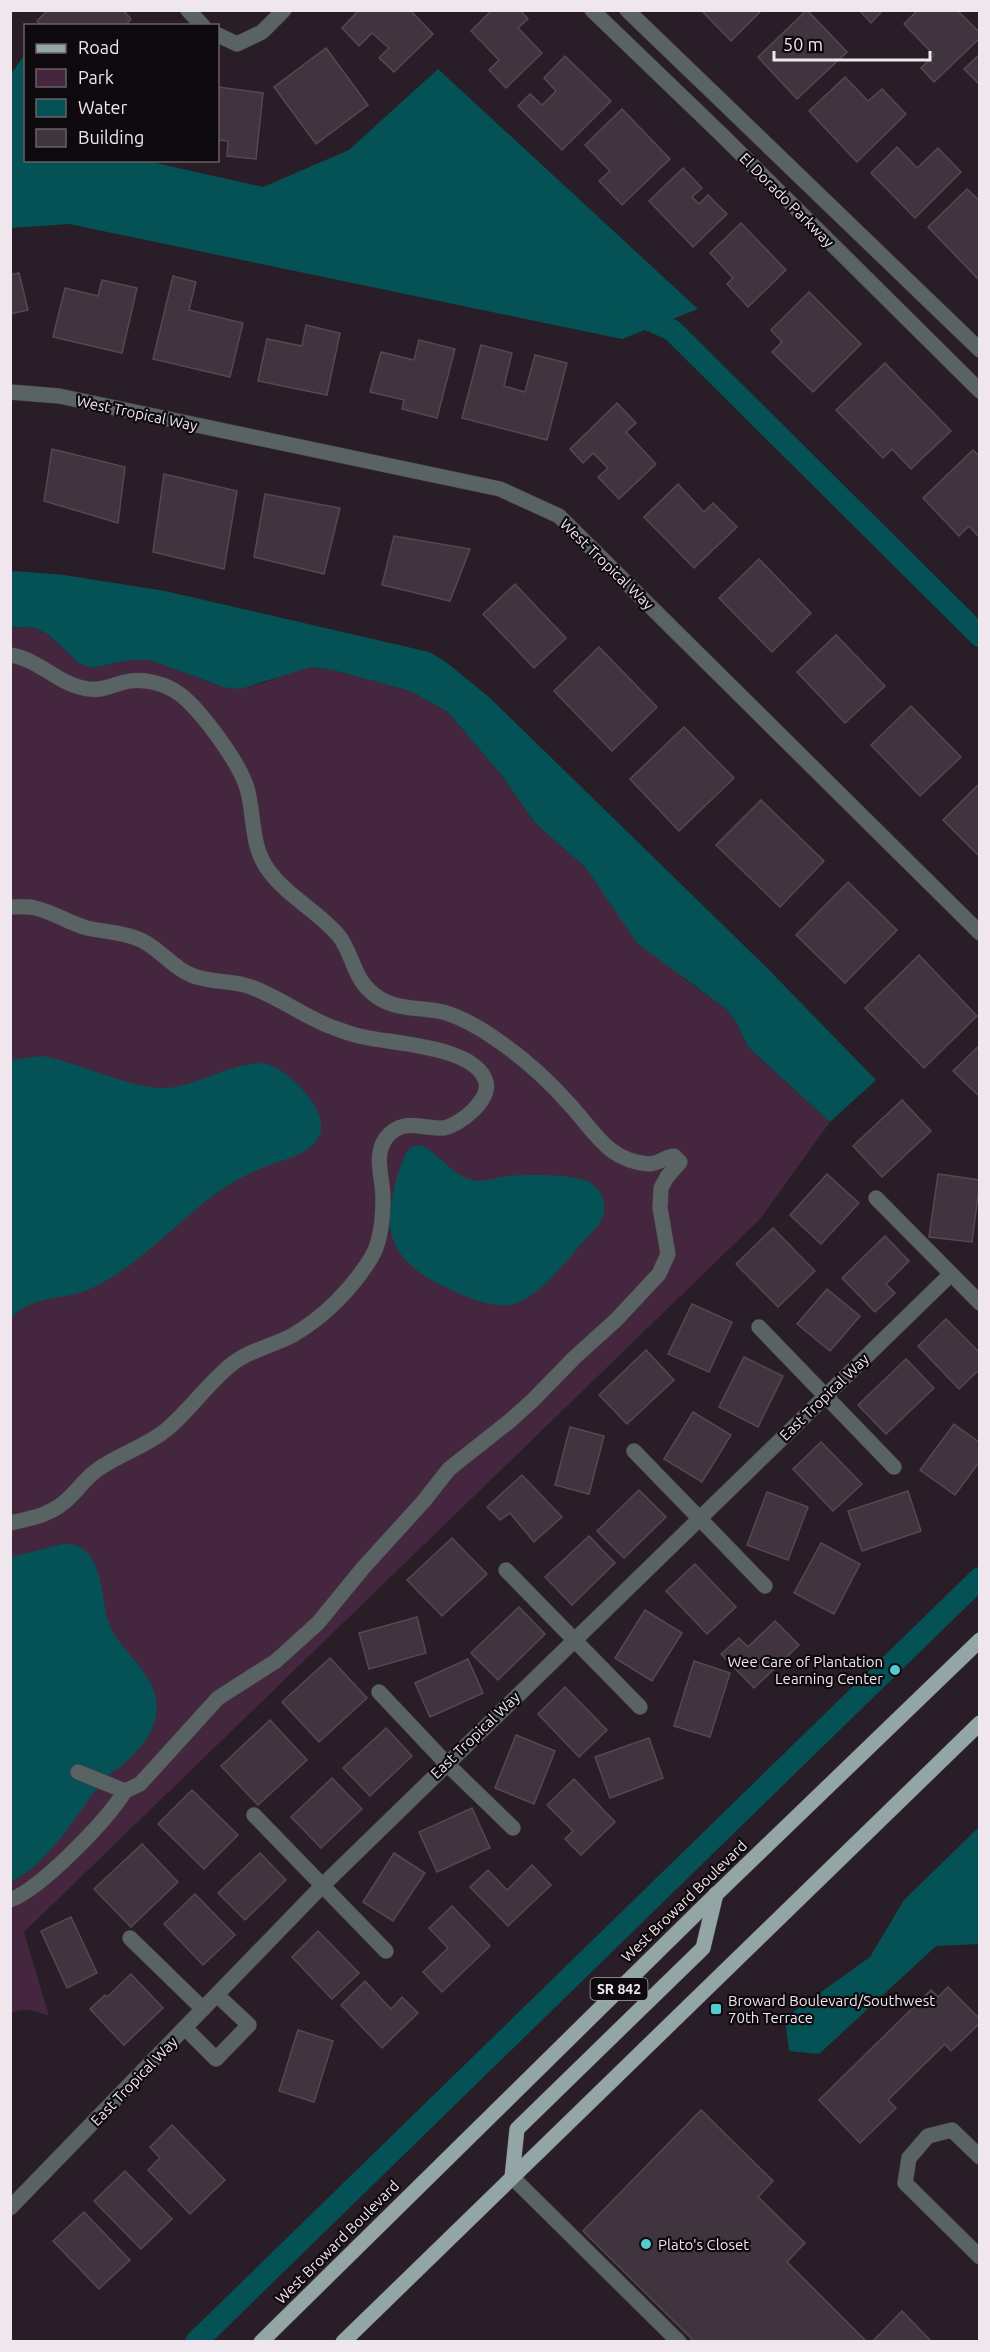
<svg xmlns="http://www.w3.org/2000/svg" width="990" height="2352" font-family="Ubuntu,sans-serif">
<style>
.green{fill:#44273f}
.water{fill:#045255}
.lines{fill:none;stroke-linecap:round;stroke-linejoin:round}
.canal{stroke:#045255;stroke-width:22}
.building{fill:#40343e;stroke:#554852;stroke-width:1.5}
.minor-casing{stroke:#453a43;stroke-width:16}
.major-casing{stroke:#453a43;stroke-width:16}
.minor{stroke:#5a6363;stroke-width:15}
.major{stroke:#93a5a5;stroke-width:15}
.poi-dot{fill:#51ccd1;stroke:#0e090d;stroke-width:2}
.labels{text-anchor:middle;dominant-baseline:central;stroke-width:4.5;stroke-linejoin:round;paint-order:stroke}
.shield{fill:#0e090d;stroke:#aca4aa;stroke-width:1.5}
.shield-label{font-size:14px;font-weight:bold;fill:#efe7ed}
.street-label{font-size:15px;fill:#efe7ed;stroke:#0e090d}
.poi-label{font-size:15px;fill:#efe7ed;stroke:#0e090d;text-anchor:start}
</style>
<rect width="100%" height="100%" fill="#291e27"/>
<!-- green -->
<path class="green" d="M 10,627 L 34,628 L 49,635 L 79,663 L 92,668 L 130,660 L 150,660 L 223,687 L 261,684 L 291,672 L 311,667 L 333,670 L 410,691 L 448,712 L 503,777 L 535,823 L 586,868 L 605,894 L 682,977 L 726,1009 L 736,1022 L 748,1047 L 830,1122 L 760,1219 L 24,1932 L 49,2016 C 36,2011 24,2007 11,2013 Z"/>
<!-- water -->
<g class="water">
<path d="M 25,54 L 26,160 L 147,161 L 263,187 L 349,150 L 438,69 L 698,309 L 622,339 L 69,224 L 11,228 L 11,74 Z"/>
<path d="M 15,571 L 64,575 L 165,591 L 429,652 L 446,662 L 490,698 L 767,968 L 876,1080 L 830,1122 L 748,1047 L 736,1022 L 726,1009 L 637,943 L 586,868 L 535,823 L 503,777 L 448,712 L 410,691 L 333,670 L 311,667 L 240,689 L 223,687 L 150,660 L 130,660 L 92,668 L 79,663 L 49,635 L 35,628 L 11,627 L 11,572 Z"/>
<path d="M 42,1056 C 81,1063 128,1088 165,1088 C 198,1087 241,1056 270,1065 C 291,1073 333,1113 318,1138 C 307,1157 282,1159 264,1167 C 254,1171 244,1176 235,1181 C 184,1211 144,1265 90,1289 C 61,1301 35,1294 11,1318 L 11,1060 Z"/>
<path d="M 420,1145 C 440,1153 451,1175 472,1180 C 484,1183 496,1177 508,1176 C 524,1174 576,1174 589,1182 C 603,1190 608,1207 601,1221 C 597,1229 588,1236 583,1242 C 565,1262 536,1302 508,1305 C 484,1307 455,1292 435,1282 C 413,1270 394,1254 390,1228 C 388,1211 398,1159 411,1147 Z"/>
<path d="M 63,1544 C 108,1542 98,1604 112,1630 C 128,1661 169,1682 153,1726 C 147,1742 132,1757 119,1768 C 114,1771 109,1774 105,1779 C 74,1814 55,1859 11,1882 L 11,1557 Z"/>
<path d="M 979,1827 L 979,1944 L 936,1946 L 819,2054 L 789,2051 L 785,2018 L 870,1957 L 904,1900 Z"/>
</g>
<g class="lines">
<!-- canal -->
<g class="canal">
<path d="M 631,312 L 672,330 L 980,636"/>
<path d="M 196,2342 L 980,1578"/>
</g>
</g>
<!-- building -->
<g class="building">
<path d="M 48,10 L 123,10 L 131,19 L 125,26 L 42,26 L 37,21 Z"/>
<path d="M 359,10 L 410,10 L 433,34 L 394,72 L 379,58 L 389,48 L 372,33 L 359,46 L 342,28 Z"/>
<path d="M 492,10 L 520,10 L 528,19 L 518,28 L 542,53 L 506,88 L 489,70 L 499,60 L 471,31 Z"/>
<path d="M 701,10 L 762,10 L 731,41 Z"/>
<path d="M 807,10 L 847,52 L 797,99 L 758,57 Z"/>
<path d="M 859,10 L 883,10 L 871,23 Z"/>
<path d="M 918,10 L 957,10 L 980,33 L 980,38 L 934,82 L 921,68 L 934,55 L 904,24 Z"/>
<path d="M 326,48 L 368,105 L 316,144 L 274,87 Z"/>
<path d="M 980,54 L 980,85 L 964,69 Z"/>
<path d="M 565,56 L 611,101 L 562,150 L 518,106 L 530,94 L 542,105 L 556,91 L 544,78 Z"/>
<path d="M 845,77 L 868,101 L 882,89 L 906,114 L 857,162 L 809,111 Z"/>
<path d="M 218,87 L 263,93 L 256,159 L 227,156 L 228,141 L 218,140 Z"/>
<path d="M 622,109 L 670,159 L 622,205 L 599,181 L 610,171 L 585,145 Z"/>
<path d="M 897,147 L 917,168 L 938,148 L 961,172 L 915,218 L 871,173 Z"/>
<path d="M 683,168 L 702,188 L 692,197 L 699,204 L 708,195 L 727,214 L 693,247 L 649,201 Z"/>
<path d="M 967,189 L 980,201 L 980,281 L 928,227 Z"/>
<path d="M 741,223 L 786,270 L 748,307 L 727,284 L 733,278 L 710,253 Z"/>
<path d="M 19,273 L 28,310 L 10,314 L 10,275 Z"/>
<path d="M 173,276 L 196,282 L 189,310 L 243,323 L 230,377 L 153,359 Z"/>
<path d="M 102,280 L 137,288 L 122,353 L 53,337 L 65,288 L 98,296 Z"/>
<path d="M 809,292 L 861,344 L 813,392 L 772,352 L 782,342 L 771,330 Z"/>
<path d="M 306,325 L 340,333 L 327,395 L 258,381 L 267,339 L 302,346 Z"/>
<path d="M 419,340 L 455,349 L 437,418 L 402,409 L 404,400 L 370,392 L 381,352 L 414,360 Z"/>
<path d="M 481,345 L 512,353 L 504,386 L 525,392 L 535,355 L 567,363 L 547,440 L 462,418 Z"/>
<path d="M 885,363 L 951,431 L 911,469 L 892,449 L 883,458 L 836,410 Z"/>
<path d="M 617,403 L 636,423 L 626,432 L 656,464 L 619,499 L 598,477 L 608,468 L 593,453 L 583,463 L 570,449 Z"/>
<path d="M 52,449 L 125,467 L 118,523 L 44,501 Z"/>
<path d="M 973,450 L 980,457 L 980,538 L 969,526 L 959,536 L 923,498 Z"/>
<path d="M 164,474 L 237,491 L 224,569 L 153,552 Z"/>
<path d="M 678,484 L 704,512 L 713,503 L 737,527 L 694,568 L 644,517 Z"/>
<path d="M 265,494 L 340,508 L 324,574 L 254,557 Z"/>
<path d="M 394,536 L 470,549 L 450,601 L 382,585 Z"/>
<path d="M 759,559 L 811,613 L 772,652 L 719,598 Z"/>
<path d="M 515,584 L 566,638 L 534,668 L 483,614 Z"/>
<path d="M 836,635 L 885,686 L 845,723 L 797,672 Z"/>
<path d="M 599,647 L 657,707 L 612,751 L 554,691 Z"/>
<path d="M 911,706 L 961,757 L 920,796 L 871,745 Z"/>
<path d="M 684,727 L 734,778 L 679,831 L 630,779 Z"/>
<path d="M 980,783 L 980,857 L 943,820 Z"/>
<path d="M 761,800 L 824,861 L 780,907 L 716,845 Z"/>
<path d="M 848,882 L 897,930 L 845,983 L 796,935 Z"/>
<path d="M 919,955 L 977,1016 L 924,1068 L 865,1008 Z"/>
<path d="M 980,1045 L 980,1097 L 953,1071 Z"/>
<path d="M 902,1100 L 931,1131 L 882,1177 L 853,1146 Z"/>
<path d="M 827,1174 L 859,1203 L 821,1244 L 790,1215 Z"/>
<path d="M 938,1174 L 980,1180 L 972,1242 L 929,1237 Z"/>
<path d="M 773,1228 L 815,1271 L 778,1307 L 736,1264 Z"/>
<path d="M 885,1236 L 909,1261 L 886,1284 L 895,1293 L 875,1312 L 842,1278 Z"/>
<path d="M 827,1289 L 860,1316 L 830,1351 L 797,1324 Z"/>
<path d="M 692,1304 L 732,1322 L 709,1372 L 668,1354 Z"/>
<path d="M 946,1319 L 980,1353 L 980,1369 L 959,1389 L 918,1346 Z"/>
<path d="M 646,1350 L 674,1380 L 627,1424 L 599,1395 Z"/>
<path d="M 744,1357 L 783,1376 L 758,1427 L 719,1407 Z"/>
<path d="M 906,1359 L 934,1388 L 886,1434 L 858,1405 Z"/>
<path d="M 693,1412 L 731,1435 L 702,1482 L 664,1459 Z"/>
<path d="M 954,1424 L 980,1443 L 980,1461 L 955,1495 L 920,1470 Z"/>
<path d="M 570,1427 L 604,1436 L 589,1494 L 555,1485 Z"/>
<path d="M 821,1442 L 862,1484 L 833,1511 L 793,1469 Z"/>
<path d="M 522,1475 L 562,1517 L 534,1542 L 510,1513 L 500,1520 L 487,1507 Z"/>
<path d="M 639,1490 L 666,1517 L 624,1558 L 597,1531 Z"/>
<path d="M 908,1491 L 921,1531 L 862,1551 L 848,1511 Z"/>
<path d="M 767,1492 L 808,1507 L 788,1560 L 747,1545 Z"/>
<path d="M 589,1536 L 615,1563 L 572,1605 L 545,1577 Z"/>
<path d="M 452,1538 L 487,1574 L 442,1616 L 407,1580 Z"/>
<path d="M 821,1543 L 860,1564 L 834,1614 L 794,1593 Z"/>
<path d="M 695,1564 L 736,1607 L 707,1634 L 666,1591 Z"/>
<path d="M 519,1607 L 545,1634 L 498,1680 L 471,1653 Z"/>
<path d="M 645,1610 L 682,1633 L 652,1681 L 615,1658 Z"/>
<path d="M 417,1617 L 426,1653 L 369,1669 L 359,1633 Z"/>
<path d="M 775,1621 L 799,1645 L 754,1688 L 721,1654 L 739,1638 L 748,1647 Z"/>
<path d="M 330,1658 L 367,1698 L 319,1742 L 282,1702 Z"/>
<path d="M 468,1659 L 483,1693 L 430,1717 L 415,1683 Z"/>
<path d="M 694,1661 L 730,1673 L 710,1737 L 674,1726 Z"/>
<path d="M 565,1687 L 607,1730 L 579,1757 L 538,1714 Z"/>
<path d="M 270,1720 L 307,1760 L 258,1805 L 221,1766 Z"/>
<path d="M 386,1728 L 412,1756 L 370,1796 L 343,1768 Z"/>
<path d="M 516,1735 L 555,1751 L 534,1804 L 495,1788 Z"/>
<path d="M 649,1738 L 663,1778 L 610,1798 L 595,1757 Z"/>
<path d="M 332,1778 L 362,1809 L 321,1848 L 291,1817 Z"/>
<path d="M 574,1779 L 615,1822 L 581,1855 L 565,1839 L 573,1831 L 547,1805 Z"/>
<path d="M 192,1790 L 238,1835 L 204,1869 L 158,1824 Z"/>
<path d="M 472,1808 L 490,1848 L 437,1872 L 419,1832 Z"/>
<path d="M 142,1844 L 178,1882 L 131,1927 L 94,1889 Z"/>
<path d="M 260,1853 L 286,1880 L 245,1920 L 218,1893 Z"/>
<path d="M 394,1853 L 425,1873 L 393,1921 L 363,1902 Z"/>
<path d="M 532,1865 L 551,1885 L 508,1926 L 470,1887 L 488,1870 L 507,1890 Z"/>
<path d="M 195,1894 L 235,1935 L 203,1965 L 164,1924 Z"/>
<path d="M 452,1906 L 490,1946 L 442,1992 L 423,1972 L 448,1948 L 429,1928 Z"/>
<path d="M 71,1917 L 97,1973 L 67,1988 L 41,1931 Z"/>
<path d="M 318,1931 L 359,1973 L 332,1999 L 292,1957 Z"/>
<path d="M 131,1974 L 163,2008 L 124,2045 L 90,2009 L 105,1995 L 107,1997 Z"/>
<path d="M 365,1981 L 391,2009 L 402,1997 L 418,2013 L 382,2048 L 341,2005 Z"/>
<path d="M 948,1987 L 980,2019 L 980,2023 L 951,2051 L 945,2044 L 888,2100 L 896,2108 L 860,2143 L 819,2100 L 931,1990 L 938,1997 Z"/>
<path d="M 298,2030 L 333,2041 L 314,2102 L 279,2091 Z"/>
<path d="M 701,2110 L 773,2181 L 758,2197 L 805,2243 L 787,2262 L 867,2342 L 695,2342 L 583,2231 Z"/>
<path d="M 172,2125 L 225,2180 L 190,2214 L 148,2170 L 160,2158 L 150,2147 Z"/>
<path d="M 125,2171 L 172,2219 L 141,2249 L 94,2201 Z"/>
<path d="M 84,2212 L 130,2260 L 99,2289 L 53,2241 Z"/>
<path d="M 902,2311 L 932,2342 L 872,2342 Z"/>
</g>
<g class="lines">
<defs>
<g id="minor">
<path d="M 188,10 L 203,26"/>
<path d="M 592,10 L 723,136 L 980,391"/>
<path d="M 627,10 L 980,350"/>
<path d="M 218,35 L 237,44 L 262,32 L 284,10"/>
<path d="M 10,392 L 59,396 L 500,489 L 559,516 L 980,933"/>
<path d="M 10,655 C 40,659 59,686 89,689 C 102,691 113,685 125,682 C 144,678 165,683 181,695 C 202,712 239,762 247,788 C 255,816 250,846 269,871 C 288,897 318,911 339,936 C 352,953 354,977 370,991 C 392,1012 417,1006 443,1012 C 464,1018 482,1029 500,1042 C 526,1060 550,1082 571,1106 C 595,1132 608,1161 649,1164 C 658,1164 665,1157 674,1156 L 680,1162 L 667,1177 L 661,1188 L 660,1208 L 668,1254 L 659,1274 L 616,1320 L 575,1357 L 533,1400 L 511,1420 L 449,1469 L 423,1502 L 363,1568 L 318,1623 L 276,1661 L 218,1698 L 140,1784 L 125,1791 L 78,1772"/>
<path d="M 10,907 C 18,907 27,906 35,908 C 53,912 69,923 87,928 C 105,932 124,932 141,940 C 160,949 172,967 191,975 C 210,983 232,980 251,987 C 278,997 302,1015 329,1026 C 340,1030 352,1035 364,1037 C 394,1044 476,1046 486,1082 C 491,1100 459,1126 443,1128 C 422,1129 402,1117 386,1138 C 373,1156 383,1178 383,1198 C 383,1217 381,1242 371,1258 C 352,1289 324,1317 293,1335 C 273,1346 249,1350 232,1364 C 208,1383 190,1410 166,1430 C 145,1447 119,1454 97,1470 C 87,1477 80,1487 71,1496 C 54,1514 34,1518 10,1523"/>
<path d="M 876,1198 L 980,1303"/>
<path d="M 759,1327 L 894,1467"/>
<path d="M 634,1451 L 765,1586"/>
<path d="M 506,1570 L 640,1707"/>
<path d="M 379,1692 L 446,1763 L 513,1828"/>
<path d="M 254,1815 L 386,1951"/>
<path d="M 10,1900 C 41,1889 108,1819 125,1791"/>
<path d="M 130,1938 L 203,2009"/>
<path d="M 185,2028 L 216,2059 L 249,2025 L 217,1995"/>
<path d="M 980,2157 L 952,2130 L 928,2136 L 909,2158 L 905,2183 L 980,2257"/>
<path d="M 512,2177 L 679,2342"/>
<path d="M 10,2208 L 322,1886 L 951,1274"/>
</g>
<g id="major">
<path d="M 512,2177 L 517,2129 L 703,1948 L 716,1894"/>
<path d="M 261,2342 L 703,1907 L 980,1640"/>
<path d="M 343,2342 L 980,1723"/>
</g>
</defs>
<!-- minor casing -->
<use href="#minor" class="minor-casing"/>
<!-- major casing -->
<use href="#major" class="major-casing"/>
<!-- minor -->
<use href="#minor" class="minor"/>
<!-- major -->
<use href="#major" class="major"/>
</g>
<!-- markers -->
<g class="poi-dot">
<circle cx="895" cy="1670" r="6"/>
<rect x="710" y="2003" width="12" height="12" rx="3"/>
<circle cx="646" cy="2244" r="6"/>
</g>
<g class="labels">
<!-- shield labels -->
<rect class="shield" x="590.5" y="1978" width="57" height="22" rx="4.5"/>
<g class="shield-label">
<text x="619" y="1989">SR 842</text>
</g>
<!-- street labels -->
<g class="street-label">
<text transform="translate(787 200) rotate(45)">El Dorado Parkway</text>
<text transform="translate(137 413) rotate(12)">West Tropical Way</text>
<text transform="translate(607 564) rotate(44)">West Tropical Way</text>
<text transform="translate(824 1397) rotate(-44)">East Tropical Way</text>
<text transform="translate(475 1735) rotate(-44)">East Tropical Way</text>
<text transform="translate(684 1901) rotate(-44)">West Broward Boulevard</text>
<text transform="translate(134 2081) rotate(-46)">East Tropical Way</text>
<text transform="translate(337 2242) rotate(-45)">West Broward Boulevard</text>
</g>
<!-- poi labels -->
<g class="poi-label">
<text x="883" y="1661" text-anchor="end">Wee Care of Plantation<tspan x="883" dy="17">Learning Center</tspan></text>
<text x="728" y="2000">Broward Boulevard/Southwest<tspan x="728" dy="17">70th Terrace</tspan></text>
<text x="658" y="2244">Plato's Closet</text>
</g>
</g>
<!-- border -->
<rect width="990" height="2352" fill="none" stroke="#efe7ed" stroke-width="24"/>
<!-- legend -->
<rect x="24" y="24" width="195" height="138" fill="#0e090d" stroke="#686267" stroke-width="1.5"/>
<rect x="36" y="44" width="30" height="9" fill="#93a5a5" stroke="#686267" stroke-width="1.5"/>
<text x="78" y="54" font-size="18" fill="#efe7ed">Road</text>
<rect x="36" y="69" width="30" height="18" fill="#44273f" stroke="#686267" stroke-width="1.5"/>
<text x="78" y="84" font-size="18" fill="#efe7ed">Park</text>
<rect x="36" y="99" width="30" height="18" fill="#045255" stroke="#686267" stroke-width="1.5"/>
<text x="78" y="114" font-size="18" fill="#efe7ed">Water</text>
<rect x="36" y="129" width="30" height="18" fill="#40343e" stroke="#686267" stroke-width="1.5"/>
<text x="78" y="144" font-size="18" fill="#efe7ed">Building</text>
<!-- scale -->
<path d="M774 51v9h156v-9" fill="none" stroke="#efe7ed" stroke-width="3"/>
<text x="783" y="51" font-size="18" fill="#efe7ed" stroke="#0e090d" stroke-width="4.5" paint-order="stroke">50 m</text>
</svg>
